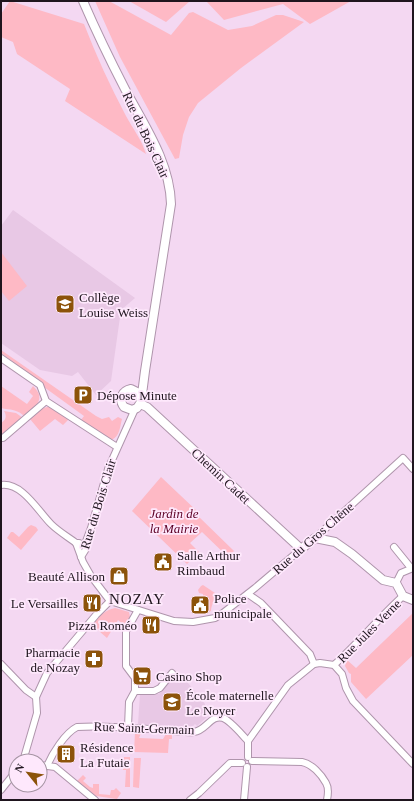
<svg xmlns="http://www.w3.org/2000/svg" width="414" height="801" font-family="Georgia,serif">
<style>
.built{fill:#e8c8e5}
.green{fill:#feb9c5}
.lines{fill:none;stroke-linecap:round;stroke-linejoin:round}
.minor-casing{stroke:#af95ac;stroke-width:8}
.tertiary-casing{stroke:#af95ac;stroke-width:10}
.minor{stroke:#fff;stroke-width:6}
.tertiary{stroke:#fff;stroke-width:8}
.labels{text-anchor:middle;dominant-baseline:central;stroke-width:3.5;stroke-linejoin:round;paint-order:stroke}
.street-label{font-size:13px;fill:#1f151e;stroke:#fee8fc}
.poi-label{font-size:13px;fill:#1f151e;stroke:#fee8fc;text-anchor:start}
.park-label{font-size:13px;font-style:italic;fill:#5d0125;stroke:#fee8fc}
.quarter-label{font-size:15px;letter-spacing:1px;fill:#1f151e;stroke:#fee8fc}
</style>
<rect width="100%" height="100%" fill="#f4d8f2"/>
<!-- built -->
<g class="built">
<path d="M 13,210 L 135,298 L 121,310 L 111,381 L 96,395 L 78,372 L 72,376 L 40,370 L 1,343 L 1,226 Z"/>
<path d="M 177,673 L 188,683 L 205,704 L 204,711 L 208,716 L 197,726 L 195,724 L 191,728 L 172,728 L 159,726 L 157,725 L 138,724 L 140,694 L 142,693 L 159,694 Z"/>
</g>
<!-- green -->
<g class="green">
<path d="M 10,1 L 84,24 C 96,55 110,86 126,116 C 133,129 142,140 146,154 L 65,101 L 70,89 L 17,54 L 13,42 L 1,37 L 1,14 Z"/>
<path d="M 95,1 L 109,1 L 171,35 L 189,13 L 193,12 L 228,30 L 252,26 L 276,15 L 283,15 L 304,22 L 241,68 L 198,103 L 189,117 L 183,135 L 179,158 L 175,159 L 120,57 Z"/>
<path d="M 129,1 L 190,1 L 166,22 Z"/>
<path d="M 206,1 L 351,1 L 310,24 L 283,4 L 224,20 Z"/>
<path d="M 1,252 L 27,286 L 9,301 L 1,291 Z"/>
<path d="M 1,350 L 96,416 L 102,419 L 109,417 L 112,421 L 118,417 L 122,419 C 120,426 120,437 111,440 L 81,420 L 84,416 L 15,366 L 16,364 L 1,353 Z"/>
<path d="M 1,386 L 27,404 L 33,396 L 29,392 L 33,386 C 47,399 35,407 25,417 C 18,409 10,410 1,408 Z"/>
<path d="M 47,407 L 52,407 L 68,418 L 68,420 L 63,425 L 55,419 L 40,431 L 30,419 L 41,409 Z"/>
<path d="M 4,411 L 16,413 L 23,418 L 6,432 L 1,434 L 1,423 C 6,420 7,416 4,411 Z"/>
<path d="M 161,477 L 198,512 L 197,515 L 234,551 L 228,557 L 202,532 L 190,543 L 199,552 L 187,564 L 132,511 Z"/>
<path d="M 31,525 L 36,527 L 38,530 L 21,550 L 7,538 L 11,532 L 13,532 L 19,537 L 28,527 Z"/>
<path d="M 203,585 L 215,593 C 215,600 211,605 211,611 L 204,614 L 203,594 L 199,593 L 198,590 L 201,586 Z"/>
<path d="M 115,608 L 129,612 L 130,617 L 125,626 L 118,620 L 107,638 L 92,625 C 99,616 105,610 115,608 Z"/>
<path d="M 413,613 L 413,655 L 366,699 L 351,682 L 351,674 L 349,673 L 345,666 L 347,660 L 356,668 Z"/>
<path d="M 135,733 L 141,733 L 139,738 L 163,739 L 166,734 L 172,734 L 172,739 L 169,739 L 168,753 L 134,752 Z"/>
<path d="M 124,757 L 130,757 L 130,787 L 125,787 L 126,770 L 123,770 Z"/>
<path d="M 134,758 L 141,758 L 139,788 L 133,787 Z"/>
<path d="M 83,775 L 86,778 L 83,781 L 90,787 L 93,788 L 93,784 L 99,784 L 99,794 L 110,795 L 111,790 L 114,790 L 116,788 L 121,793 L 117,799 L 96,796 L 77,781 Z"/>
</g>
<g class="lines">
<defs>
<g id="minor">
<path d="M 1,358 L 40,385 L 46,401 L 117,447"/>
<path d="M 1,438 L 3,438 L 46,401"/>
<path d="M 1,485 C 22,482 38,511 51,524 C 58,531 68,537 76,543 L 79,543"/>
<path d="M 315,538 L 403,458 L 413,469"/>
<path d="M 76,543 L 83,562 L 91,576 L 110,601 L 174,621 L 193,622 L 215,618 L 223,613 L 255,588 L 301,549"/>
<path d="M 394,547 L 411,568"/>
<path d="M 81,557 L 86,549 L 85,544 L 91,528 L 108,469 L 135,409"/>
<path d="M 396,583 L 401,573 L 413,568"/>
<path d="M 248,594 L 261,603 L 310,654 L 314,664 L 320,663 L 334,665 L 342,674 L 346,688 L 353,701 L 413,764"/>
<path d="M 1,664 L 26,690 L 36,697"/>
<path d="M 334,665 C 358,643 379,618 403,596"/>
<path d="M 135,691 L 154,691 L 160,688 L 172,673"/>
<path d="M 128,727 L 129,702 L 135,691 L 135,678 L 126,666 L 126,631 L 138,610"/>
<path d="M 248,757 L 248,741 L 288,685 L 314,664"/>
<path d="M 23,761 L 37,713 L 36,697 L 47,673 L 96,615 L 110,601"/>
<path d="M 252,761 L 302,762 C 312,764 321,774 326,783 C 329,788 328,795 327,800"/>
<path d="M 40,765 L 55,767 L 95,800"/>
<path d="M 47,766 C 52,754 65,733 77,727 C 105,725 135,728 163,730 C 173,731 184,733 194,732 C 206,731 211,714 223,718 C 231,721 242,735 248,741"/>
<path d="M 1,790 L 16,771"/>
<path d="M 190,800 L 199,793 L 230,763 L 242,763"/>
<path d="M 244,800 L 247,767"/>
</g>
<g id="tertiary">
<path d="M 83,1 C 96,31 110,60 125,89 C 144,125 170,162 171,204 L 145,371 L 141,402 L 137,408 L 132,410 L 124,407 C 118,399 122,391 131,389 L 139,393 L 141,399"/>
<path d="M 140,404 L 147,407 L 301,549 L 315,538 L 335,542 L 352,554 L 383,580 L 396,583 L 403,596 L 413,600"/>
</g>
</defs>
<!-- minor casing -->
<use href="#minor" class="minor-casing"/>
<!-- tertiary casing -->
<use href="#tertiary" class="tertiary-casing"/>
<!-- minor -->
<use href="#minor" class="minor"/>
<!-- tertiary -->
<use href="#tertiary" class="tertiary"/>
</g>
<!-- icons -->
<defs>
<symbol id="school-square" viewBox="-11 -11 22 22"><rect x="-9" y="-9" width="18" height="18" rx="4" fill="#8c530a" stroke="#fee8fc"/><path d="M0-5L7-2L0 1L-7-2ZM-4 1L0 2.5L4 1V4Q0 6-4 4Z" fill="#fff"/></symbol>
<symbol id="parking-square" viewBox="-11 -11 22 22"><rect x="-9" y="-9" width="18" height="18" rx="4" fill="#8c530a" stroke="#fee8fc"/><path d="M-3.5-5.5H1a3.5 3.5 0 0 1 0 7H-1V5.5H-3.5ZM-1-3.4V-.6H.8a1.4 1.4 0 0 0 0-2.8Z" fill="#fff"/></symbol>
<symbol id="civic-square" viewBox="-11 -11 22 22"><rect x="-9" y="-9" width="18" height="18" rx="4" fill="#8c530a" stroke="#fee8fc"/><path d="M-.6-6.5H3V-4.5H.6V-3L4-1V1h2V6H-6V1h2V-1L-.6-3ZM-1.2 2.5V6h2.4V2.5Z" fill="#fff"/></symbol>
<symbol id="shop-square" viewBox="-11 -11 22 22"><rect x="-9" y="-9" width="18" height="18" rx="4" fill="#8c530a" stroke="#fee8fc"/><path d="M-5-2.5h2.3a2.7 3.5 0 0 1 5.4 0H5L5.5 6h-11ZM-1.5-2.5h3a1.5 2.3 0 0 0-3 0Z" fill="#fff"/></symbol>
<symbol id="restaurant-square" viewBox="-11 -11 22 22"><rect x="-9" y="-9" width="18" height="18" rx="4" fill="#8c530a" stroke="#fee8fc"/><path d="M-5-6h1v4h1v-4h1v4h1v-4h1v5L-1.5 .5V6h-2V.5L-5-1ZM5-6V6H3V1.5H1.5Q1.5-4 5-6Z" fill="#fff"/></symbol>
<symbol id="pharmacy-square" viewBox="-11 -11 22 22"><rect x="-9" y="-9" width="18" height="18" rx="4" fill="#8c530a" stroke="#fee8fc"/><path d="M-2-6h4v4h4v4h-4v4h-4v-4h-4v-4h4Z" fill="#fff"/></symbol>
<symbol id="supermarket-square" viewBox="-11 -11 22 22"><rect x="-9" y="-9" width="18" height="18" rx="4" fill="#8c530a" stroke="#fee8fc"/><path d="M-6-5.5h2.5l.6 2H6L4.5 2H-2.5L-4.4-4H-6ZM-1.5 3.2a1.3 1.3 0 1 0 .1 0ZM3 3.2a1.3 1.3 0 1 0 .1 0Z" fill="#fff"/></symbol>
<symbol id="building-square" viewBox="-11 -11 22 22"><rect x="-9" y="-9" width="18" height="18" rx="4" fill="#8c530a" stroke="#fee8fc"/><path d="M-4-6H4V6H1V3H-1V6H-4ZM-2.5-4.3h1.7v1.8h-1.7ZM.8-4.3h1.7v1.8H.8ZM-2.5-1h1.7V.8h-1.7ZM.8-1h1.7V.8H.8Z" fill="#fff"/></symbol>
</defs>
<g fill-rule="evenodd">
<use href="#school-square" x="54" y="293" width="22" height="22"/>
<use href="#parking-square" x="72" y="384" width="22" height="22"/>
<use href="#civic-square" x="152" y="551" width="22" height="22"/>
<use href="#shop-square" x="108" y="565" width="22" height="22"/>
<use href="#restaurant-square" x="81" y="592" width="22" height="22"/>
<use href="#civic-square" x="189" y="594" width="22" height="22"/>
<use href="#restaurant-square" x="140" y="614" width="22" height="22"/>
<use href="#pharmacy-square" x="83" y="648" width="22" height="22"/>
<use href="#supermarket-square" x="131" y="665" width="22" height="22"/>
<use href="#school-square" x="161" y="691" width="22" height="22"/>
<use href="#building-square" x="55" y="743" width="22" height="22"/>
</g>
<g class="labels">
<!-- street labels -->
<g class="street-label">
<text transform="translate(146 135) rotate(65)">Rue du Bois Clair</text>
<text transform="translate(221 476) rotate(43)">Chemin Cadet</text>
<text transform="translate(98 504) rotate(-73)">Rue du Bois Clair</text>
<text transform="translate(313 538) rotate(-41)">Rue du Gros Chêne</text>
<text transform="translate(369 631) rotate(-45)">Rue Jules Verne</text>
<text transform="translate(144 728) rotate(2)">Rue Saint-Germain</text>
</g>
<!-- poi labels -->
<g class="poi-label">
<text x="79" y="297">Collège<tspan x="79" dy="15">Louise Weiss</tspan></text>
<text x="97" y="395">Dépose Minute</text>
<text x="177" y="555">Salle Arthur<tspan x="177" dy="15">Rimbaud</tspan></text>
<text x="105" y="576" text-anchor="end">Beauté Allison</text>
<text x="214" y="598">Police<tspan x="214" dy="15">municipale</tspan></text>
<text x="78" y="603" text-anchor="end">Le Versailles</text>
<text x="137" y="625" text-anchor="end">Pizza Roméo</text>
<text x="80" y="652" text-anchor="end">Pharmacie<tspan x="80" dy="15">de Nozay</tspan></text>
<text x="156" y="676">Casino Shop</text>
<text x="186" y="695">École maternelle<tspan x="186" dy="15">Le Noyer</tspan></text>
<text x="80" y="747">Résidence<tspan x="80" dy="15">La Futaie</tspan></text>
</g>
<!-- park labels -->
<g class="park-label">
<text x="174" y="513">Jardin de<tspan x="174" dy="15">la Mairie</tspan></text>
</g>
<!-- quarter labels -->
<g class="quarter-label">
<text x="137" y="599">NOZAY</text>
</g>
</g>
<!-- border -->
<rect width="414" height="801" fill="none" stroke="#1f151e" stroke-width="4"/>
<!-- north arrow -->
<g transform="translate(28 773) rotate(300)"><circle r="19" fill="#fee8fc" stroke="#a594a3"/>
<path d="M0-3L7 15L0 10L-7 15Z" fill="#8c530a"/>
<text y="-6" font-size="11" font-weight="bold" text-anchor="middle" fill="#1f151e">N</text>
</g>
</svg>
